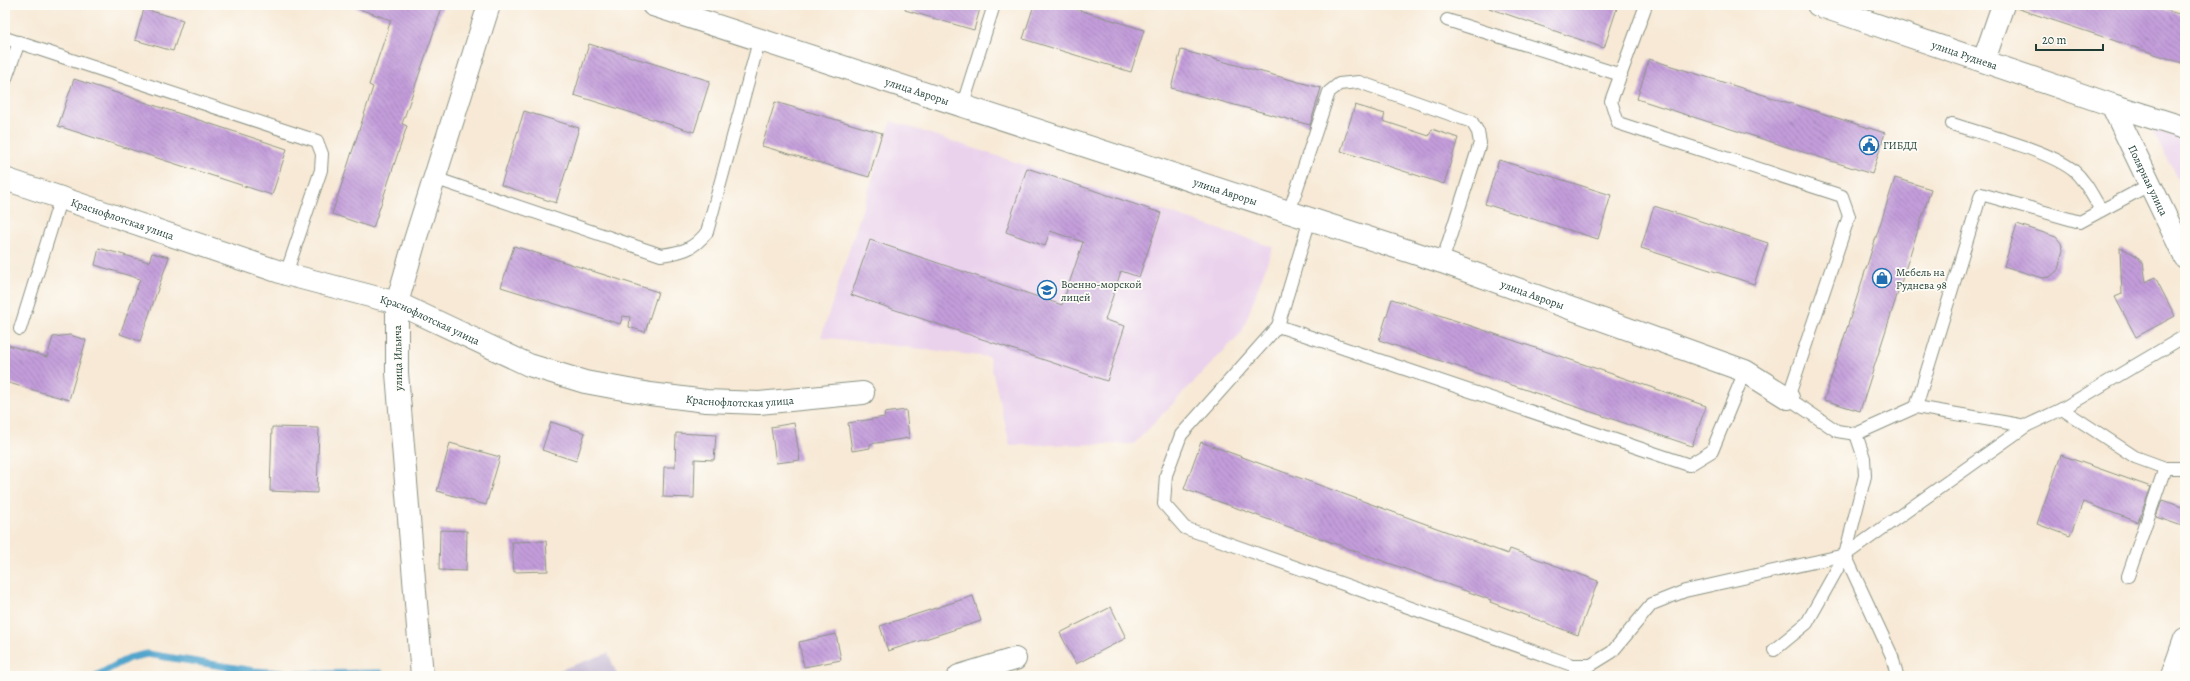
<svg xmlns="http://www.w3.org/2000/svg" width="2190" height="681" font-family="Alegreya,serif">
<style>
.built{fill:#ead1ec}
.industrial{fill:#cabfd6}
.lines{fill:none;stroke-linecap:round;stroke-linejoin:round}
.stream{stroke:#51a4cc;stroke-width:7}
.building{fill:url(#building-back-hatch)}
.lane-casing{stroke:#8b9384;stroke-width:14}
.street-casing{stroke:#8b9384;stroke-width:24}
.secondary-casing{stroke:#8b9384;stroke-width:24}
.lane{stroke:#fff;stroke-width:12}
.street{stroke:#fff;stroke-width:22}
.secondary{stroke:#fff;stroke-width:22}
.labels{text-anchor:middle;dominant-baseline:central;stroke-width:3.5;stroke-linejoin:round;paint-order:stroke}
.street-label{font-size:11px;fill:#1f3d34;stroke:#fdfcf7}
.poi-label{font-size:11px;fill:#1f3d34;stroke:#fdfcf7;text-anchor:start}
</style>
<defs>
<pattern id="building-back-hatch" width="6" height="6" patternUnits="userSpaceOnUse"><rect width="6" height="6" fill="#c39dda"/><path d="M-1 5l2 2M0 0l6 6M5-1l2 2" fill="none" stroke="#9e81b2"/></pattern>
</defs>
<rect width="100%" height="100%" fill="#fdfcf7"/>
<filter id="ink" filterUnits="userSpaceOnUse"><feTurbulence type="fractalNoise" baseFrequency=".025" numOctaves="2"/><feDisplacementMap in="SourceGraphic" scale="8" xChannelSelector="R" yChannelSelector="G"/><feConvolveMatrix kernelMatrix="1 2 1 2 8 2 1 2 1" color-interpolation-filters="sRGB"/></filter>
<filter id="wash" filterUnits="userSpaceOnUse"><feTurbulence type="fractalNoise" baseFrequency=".012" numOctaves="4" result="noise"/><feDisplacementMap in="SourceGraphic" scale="16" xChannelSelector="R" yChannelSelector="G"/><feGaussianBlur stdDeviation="0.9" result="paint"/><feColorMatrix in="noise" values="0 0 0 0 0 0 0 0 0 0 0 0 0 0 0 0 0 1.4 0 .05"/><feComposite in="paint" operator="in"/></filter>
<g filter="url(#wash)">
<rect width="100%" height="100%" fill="#f7e9d5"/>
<!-- built -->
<g class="built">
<path d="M 891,121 L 1273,247 L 1242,332 L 1134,444 L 1010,445 L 989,357 L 821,337 Z"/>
<path d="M 2151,128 L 2185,139 L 2185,194 Z"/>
</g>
<!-- industrial -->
<path class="industrial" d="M 608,653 L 618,676 L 542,676 Z"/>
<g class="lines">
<!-- stream -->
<path class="stream" d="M 96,676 L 129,658 L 147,654 L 254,671 L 297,674 L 380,673"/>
</g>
<g id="blocks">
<!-- building -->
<g class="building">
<path d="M 357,5 L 443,5 L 402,124 L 407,126 L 373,228 L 332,214 L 373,87 L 369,85 L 391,20 L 356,8 Z"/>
<path d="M 906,5 L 981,5 L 974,30 L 905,10 Z"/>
<path d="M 1034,5 L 1063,5 L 1144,30 L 1131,72 L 1023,39 Z"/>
<path d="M 1489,5 L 1618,5 L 1604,48 L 1489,8 Z"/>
<path d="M 2016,5 L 2150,5 L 2185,16 L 2185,64 L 2016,8 Z"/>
<path d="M 144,9 L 183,20 L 173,51 L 135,40 Z"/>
<path d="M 589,44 L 710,81 L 694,132 L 574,95 Z"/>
<path d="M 1181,50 L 1321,88 L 1310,125 L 1171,88 Z"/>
<path d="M 1649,59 L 1885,133 L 1872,174 L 1637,99 Z"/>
<path d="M 74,79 L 287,149 L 272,195 L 58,126 Z"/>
<path d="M 775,102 L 882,133 L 869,177 L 762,146 Z"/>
<path d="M 1355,105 L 1385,114 L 1383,121 L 1429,136 L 1432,129 L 1458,138 L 1444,184 L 1341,151 Z"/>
<path d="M 524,111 L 579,128 L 556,203 L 501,185 Z"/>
<path d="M 1499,160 L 1611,195 L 1598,239 L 1485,204 Z"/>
<path d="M 1027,168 L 1161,213 L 1139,277 L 1121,271 L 1105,320 L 1125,326 L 1107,381 L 851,295 L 870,240 L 1062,305 L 1083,242 L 1050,231 L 1045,246 L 1006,232 Z"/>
<path d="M 1895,178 L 1931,189 L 1860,411 L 1824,400 Z"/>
<path d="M 1654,206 L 1768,243 L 1754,284 L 1641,248 Z"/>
<path d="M 2017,224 L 2056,237 L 2061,243 L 2063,250 L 2058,270 L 2050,277 L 2042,278 L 2004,266 Z"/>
<path d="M 514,246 L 658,292 L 645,332 L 629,327 L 630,317 L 623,316 L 620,324 L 501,287 Z"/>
<path d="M 2120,247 L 2137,256 L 2143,263 L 2146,282 L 2155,277 L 2175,316 L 2136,337 L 2115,297 L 2122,294 Z"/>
<path d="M 99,248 L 149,262 L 152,253 L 169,257 L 140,341 L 120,334 L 140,279 L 95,265 Z"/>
<path d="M 1392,299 L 1706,406 L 1692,446 L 1379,340 Z"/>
<path d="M 70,335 L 86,340 L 69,400 L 5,382 L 5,344 L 47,357 L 53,337 Z"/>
<path d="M 906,410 L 909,438 L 870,444 L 870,448 L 852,451 L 848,423 L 885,417 L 884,413 Z"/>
<path d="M 551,422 L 585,433 L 576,461 L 542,450 Z"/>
<path d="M 794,423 L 800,460 L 776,463 L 771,427 Z"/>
<path d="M 272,427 L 319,428 L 317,493 L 270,491 Z"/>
<path d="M 676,433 L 716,435 L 714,460 L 695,459 L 694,498 L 663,497 L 664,467 L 675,467 Z"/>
<path d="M 1201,442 L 1508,554 L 1510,549 L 1598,581 L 1578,635 L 1490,602 L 1491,600 L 1184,489 Z"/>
<path d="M 450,443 L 500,457 L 486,505 L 437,491 Z"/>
<path d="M 2061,455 L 2151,487 L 2138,522 L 2083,502 L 2070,536 L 2037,524 Z"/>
<path d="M 2162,500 L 2185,508 L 2185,527 L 2156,517 Z"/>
<path d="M 440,530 L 467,531 L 466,571 L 439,570 Z"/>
<path d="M 546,541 L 548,571 L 514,572 L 512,542 Z"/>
<path d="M 973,596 L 981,621 L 888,651 L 880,626 Z"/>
<path d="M 1111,607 L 1126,638 L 1076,664 L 1060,633 Z"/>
<path d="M 836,634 L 841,660 L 804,667 L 799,642 Z"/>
</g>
</g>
</g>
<g filter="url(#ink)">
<use href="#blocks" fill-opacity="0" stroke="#8b9384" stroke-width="1"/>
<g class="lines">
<defs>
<g id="lane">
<path d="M 1646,5 L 1611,101 L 1618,123 L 1842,196 L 1849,216 L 1788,398 L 1837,431 L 1856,434 L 1916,407 L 2026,426 L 2062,409 L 2185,336"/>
<path d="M 1447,20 L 1621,75"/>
<path d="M 5,38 L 317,141 L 322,154 L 321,170 L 286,274"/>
<path d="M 5,81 L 19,42"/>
<path d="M 962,107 L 994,5"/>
<path d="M 1952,124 C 1986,135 2047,150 2073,170 C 2086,181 2093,197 2101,210"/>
<path d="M 434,178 L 661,255 C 682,252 693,250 707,232 L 759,41"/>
<path d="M 1289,212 L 1329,92 L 1339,84 L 1359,82 L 1472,122 L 1478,132 L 1480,143 L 1442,262"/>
<path d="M 1310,219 L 1278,326 L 1689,465 L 1712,451 L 1745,371"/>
<path d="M 1278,326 L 1181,435 L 1166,475 L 1164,504 L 1185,528 L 1572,665 L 1591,665 L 1612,652 L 1652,604 L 1685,591 L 1845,555 L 2026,426"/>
<path d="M 20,329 L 61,197"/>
<path d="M 1916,407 L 1981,194 L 2080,222 L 2149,185"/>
<path d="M 2062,409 L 2135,457 L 2165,468 L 2185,468"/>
<path d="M 1845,555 L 1892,656 L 1897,676"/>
<path d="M 2128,576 L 2165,468"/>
<path d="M 1774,650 L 1807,623 L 1845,555 L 1865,476 L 1864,458 L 1856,434"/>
</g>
<g id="street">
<path id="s1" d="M 653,5 L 1442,262 L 1745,371 L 1788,398"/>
<path d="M 1984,60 L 2003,5"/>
<path d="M 2112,105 L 2185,128"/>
<path id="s2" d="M 5,179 L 286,274 L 397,303 L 529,365 L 585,382 L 650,394 L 706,401 L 759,403 L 863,393"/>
<path d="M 422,676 L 397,373 L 397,303 L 415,240 L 489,5"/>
<path d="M 959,676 L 1015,659"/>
<path d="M 2172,676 L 2185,639"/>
</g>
<g id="secondary">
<path id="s3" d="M 1818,5 L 2112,105 L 2185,257"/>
</g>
</defs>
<!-- lane casing -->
<use href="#lane" class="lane-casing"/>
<!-- street casing -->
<use href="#street" class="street-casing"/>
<!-- secondary casing -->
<use href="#secondary" class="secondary-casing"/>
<!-- lane -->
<use href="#lane" class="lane"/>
<!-- street -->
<use href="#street" class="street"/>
<!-- secondary -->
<use href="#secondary" class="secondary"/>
</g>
</g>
<!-- icons -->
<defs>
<symbol id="civic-ring" viewBox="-11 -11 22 22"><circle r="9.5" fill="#fdfcf7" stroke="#1f6fb2" stroke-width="1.5"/><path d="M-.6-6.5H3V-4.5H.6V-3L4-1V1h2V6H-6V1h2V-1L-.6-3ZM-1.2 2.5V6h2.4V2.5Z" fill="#1f6fb2"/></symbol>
<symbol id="shop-ring" viewBox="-11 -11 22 22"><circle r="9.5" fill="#fdfcf7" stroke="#1f6fb2" stroke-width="1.5"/><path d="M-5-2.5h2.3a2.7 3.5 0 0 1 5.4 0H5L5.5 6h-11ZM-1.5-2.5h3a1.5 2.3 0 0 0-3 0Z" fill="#1f6fb2"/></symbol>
<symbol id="school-ring" viewBox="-11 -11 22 22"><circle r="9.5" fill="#fdfcf7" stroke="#1f6fb2" stroke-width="1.5"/><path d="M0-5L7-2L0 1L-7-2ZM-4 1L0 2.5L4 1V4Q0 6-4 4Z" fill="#1f6fb2"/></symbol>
</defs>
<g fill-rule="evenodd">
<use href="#civic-ring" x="1858" y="134" width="22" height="22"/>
<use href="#shop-ring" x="1871" y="267" width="22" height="22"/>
<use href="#school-ring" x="1036" y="279" width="22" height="22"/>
</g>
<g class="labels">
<!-- street labels -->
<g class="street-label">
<text stroke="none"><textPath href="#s3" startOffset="155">улица Руднева</textPath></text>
<text stroke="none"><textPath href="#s1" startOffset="278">улица Авроры</textPath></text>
<text stroke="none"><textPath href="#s3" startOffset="394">Полярная улица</textPath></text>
<text stroke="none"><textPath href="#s1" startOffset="602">улица Авроры</textPath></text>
<text stroke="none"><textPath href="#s2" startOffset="124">Краснофлотская улица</textPath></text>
<text stroke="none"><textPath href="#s1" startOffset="926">улица Авроры</textPath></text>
<text stroke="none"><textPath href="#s2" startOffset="448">Краснофлотская улица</textPath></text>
<text transform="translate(398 358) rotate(-91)">улица Ильича</text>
<text stroke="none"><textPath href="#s2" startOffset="772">Краснофлотская улица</textPath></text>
</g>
<!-- poi labels -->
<g class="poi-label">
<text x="1883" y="145">ГИБДД</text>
<text x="1896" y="272">Мебель на<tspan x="1896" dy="13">Руднева 98</tspan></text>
<text x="1061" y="284">Военно-морской<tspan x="1061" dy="13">лицей</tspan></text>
</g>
</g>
<!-- margin -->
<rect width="2190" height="681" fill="none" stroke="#fdfcf7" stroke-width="20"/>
<!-- scale -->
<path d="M2036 44v6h67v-6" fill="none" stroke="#1f3d34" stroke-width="2"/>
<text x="2042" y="44" font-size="12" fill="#1f3d34" stroke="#fdfcf7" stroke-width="3" paint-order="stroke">20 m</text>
</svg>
